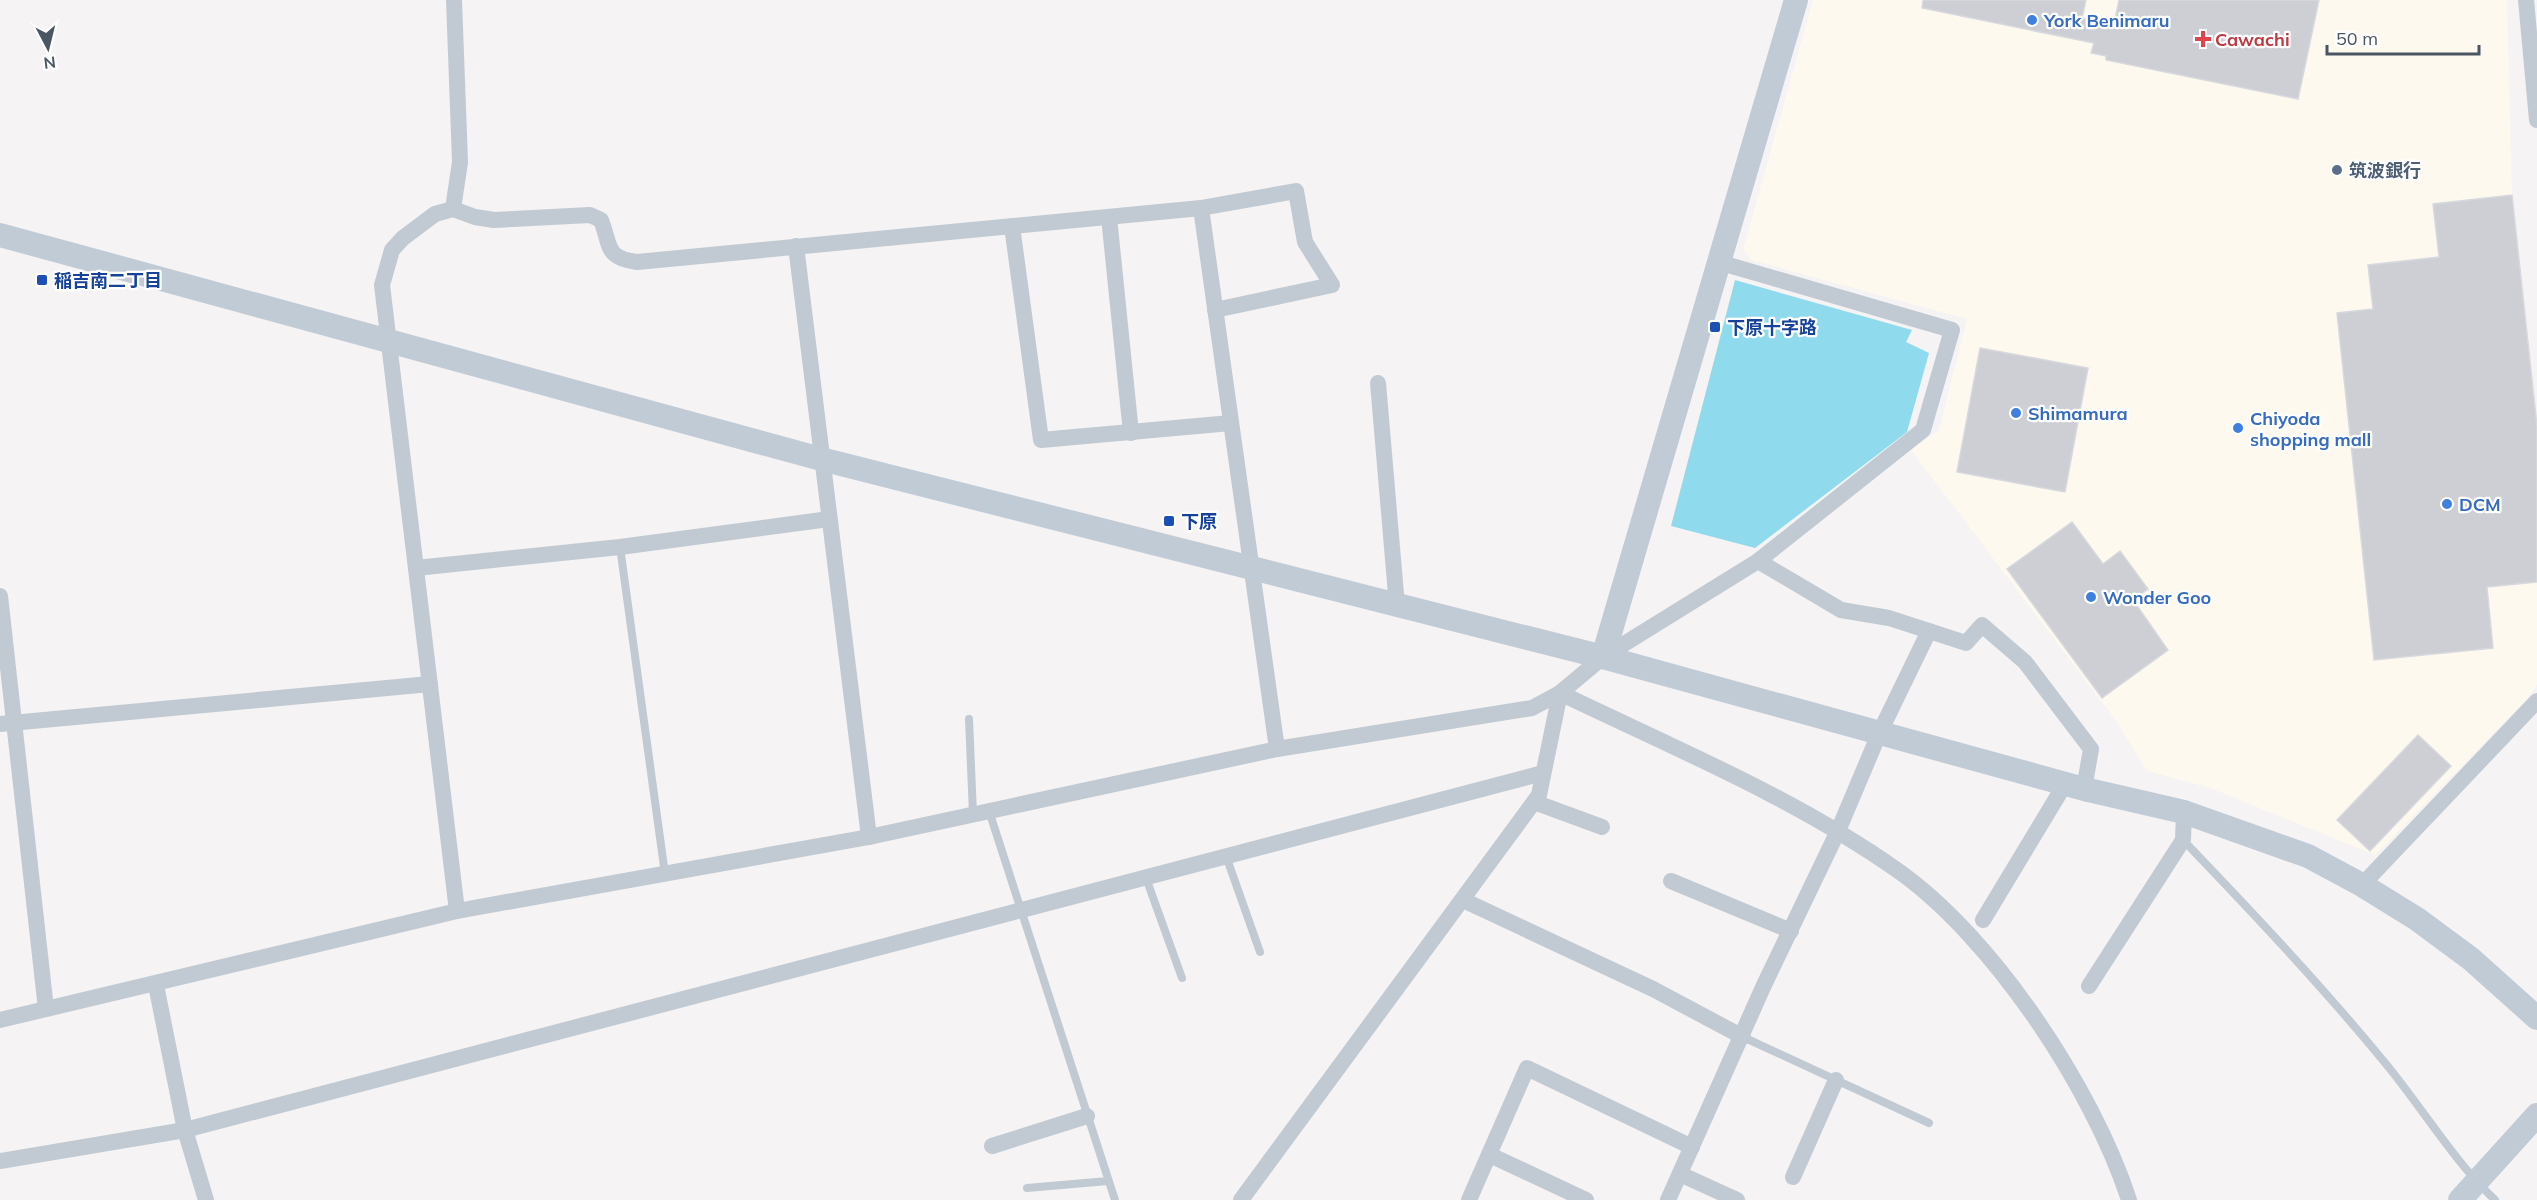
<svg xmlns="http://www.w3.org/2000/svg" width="2537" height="1200" font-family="Mulish,'Noto Sans JP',sans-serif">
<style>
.commercial{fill:#fdf9ef}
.water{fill:#90daee}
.building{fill:#cdcfd5;stroke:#d7d9de;stroke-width:1.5}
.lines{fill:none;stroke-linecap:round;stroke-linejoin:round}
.lane{stroke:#c1cad2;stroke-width:8}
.street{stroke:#c1cad2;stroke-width:16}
.secondary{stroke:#c1cbd6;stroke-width:24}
.shop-dot{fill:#3f7fe0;stroke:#fff;stroke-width:2}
.health-dot{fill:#e0444e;stroke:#fff;stroke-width:2}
.service-dot{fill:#5c6f8a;stroke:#fff;stroke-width:2}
.transit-dot{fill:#1a4fb4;stroke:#fff;stroke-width:2}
.labels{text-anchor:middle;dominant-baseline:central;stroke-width:4.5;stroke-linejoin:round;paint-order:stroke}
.shop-label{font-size:18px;font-weight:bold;fill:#366cbe;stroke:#fff;text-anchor:start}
.health-label{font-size:18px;font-weight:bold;fill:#be3a42;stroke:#fff;text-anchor:start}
.service-label{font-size:18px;font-weight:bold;fill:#4e5e75;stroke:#fff;text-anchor:start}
.transit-label{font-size:18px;font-weight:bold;fill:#164399;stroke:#fff;text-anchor:start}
</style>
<rect width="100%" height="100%" fill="#f5f3f3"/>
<!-- commercial -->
<path class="commercial" d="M 1813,0 L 2507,0 L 2512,195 L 2537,426 L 2537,684 L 2527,699 L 2375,855 L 2210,788 L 2147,771 L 2117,722 L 1911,450 L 1939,430 L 1967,319 L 1751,260 L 1743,250 Z"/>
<!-- water -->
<path class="water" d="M 1735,280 L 1912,330 L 1906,342 L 1929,353 L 1907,432 L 1755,548 L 1671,526 Z"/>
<!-- building -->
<g class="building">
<path d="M 1923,0 L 2086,0 L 2082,18 L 2114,24 L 2119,0 L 2319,0 L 2298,99 L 2106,60 L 2106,56 L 2091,53 L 2094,43 L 1922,8 Z"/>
<path d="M 2512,195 L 2537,426 L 2537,582 L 2487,587 L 2493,648 L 2374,660 L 2337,313 L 2373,309 L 2368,265 L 2439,257 L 2433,204 Z"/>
<path d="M 1980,348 L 2088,368 L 2065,492 L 1957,472 Z"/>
<path d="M 2072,522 L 2103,564 L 2120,551 L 2148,589 L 2133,600 L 2168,650 L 2102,698 L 2007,569 Z"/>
<path d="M 2418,735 L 2451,766 L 2370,851 L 2337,820 Z"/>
</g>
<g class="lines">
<!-- lane -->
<g class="lane">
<path d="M 620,547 L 665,874"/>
<path d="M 969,719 L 973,814"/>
<path d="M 989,811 L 1115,1200"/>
<path d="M 2183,840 C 2253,913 2322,986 2386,1064 C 2423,1109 2453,1160 2495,1200"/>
<path d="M 1226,856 L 1260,952"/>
<path d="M 1146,878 L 1182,978"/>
<path d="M 1743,1037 L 1929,1123"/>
<path d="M 1027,1188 L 1108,1181"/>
</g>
<!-- street -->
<g class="street">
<path d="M 2526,0 L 2537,120"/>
<path d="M 1201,208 L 1296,191 L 1305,242 L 1332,285 L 1215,310"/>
<path d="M 453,209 L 460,162 L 454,0"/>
<path d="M 1109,217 L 1131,433"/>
<path d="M 1012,226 L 1041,440 L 1231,423"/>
<path d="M 796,246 L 869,837"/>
<path d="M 1718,262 L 1952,330 L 1923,430 L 1758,561"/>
<path d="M 1378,383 L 1397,606"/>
<path d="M 416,568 L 620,547 L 829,519"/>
<path d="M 0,596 L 46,1009"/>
<path d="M 1560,693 C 1674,748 1793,797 1897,870 C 1993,937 2093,1089 2129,1200"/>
<path d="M 0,724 L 430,684"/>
<path d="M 1534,802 L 1602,827"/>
<path d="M 1671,881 L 1791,931"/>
<path d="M 2362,885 L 2537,701"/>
<path d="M 1463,900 L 1653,989 L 1743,1037"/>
<path d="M 457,911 L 382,285 L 392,250 L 403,238 L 435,214 L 453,209 L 475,217 L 494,220 L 590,215 L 601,220 C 611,246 605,258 637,262 L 1201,208 L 1277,749"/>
<path d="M 1983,920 L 2065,784"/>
<path d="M 156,985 L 185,1130 L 206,1200"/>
<path d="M 2089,986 L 2183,840 L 2184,812"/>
<path d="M 0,1020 L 457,911 L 869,837 L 1277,749 L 1532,708 L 1560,693 L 1603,657 L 1758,561 L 1841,610 L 1889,618 L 1966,643 L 1982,625 L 2025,662 L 2091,749 L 2084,789"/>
<path d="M 992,1146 L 1087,1116"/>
<path d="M 1490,1155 L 1586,1200"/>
<path d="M 0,1161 L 185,1130 L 1543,773"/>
<path d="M 1680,1174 L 1737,1200"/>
<path d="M 1793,1177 L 1836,1080"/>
<path d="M 1241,1200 L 1539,795 L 1560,693"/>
<path d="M 1469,1200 L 1527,1068 L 1692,1147"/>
<path d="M 1668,1200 L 1764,985 L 1838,831 L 1879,734 L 1929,631"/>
</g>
<!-- secondary -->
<g class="secondary">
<path d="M 0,235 L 821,459 L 1603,657 L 2084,789 L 2184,812 L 2308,856 L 2362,885 L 2417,919 L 2471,959 L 2537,1018"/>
<path d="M 1603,657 L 1796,0"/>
<path d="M 2460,1200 L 2537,1115"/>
</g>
</g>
<!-- markers -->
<g class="shop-dot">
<circle cx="2032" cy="20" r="6"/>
<circle cx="2016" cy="413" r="6"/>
<circle cx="2238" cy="428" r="6"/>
<circle cx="2447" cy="504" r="6"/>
<circle cx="2091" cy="597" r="6"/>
</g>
<path class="health-dot" d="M2200 30h6v6h6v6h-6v6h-6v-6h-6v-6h6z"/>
<circle class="service-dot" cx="2337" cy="170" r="6"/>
<g class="transit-dot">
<rect x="36" y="274" width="12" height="12" rx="3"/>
<rect x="1709" y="321" width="12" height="12" rx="3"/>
<rect x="1163" y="515" width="12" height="12" rx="3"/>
</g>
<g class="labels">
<!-- shop labels -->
<g class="shop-label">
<text x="2044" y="20">York Benimaru</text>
<text x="2028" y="413">Shimamura</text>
<text x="2250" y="418">Chiyoda<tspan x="2250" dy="21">shopping mall</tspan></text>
<text x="2459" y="504">DCM</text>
<text x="2103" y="597">Wonder Goo</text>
</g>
<!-- health labels -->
<g class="health-label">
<text x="2215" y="39">Cawachi</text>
</g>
<!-- service labels -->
<g class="service-label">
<text x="2349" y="170">筑波銀行</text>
</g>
<!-- transit labels -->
<g class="transit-label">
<text x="54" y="280">稲吉南二丁目</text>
<text x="1727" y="327">下原十字路</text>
<text x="1181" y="521">下原</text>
</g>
</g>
<!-- north arrow -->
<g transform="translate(48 48) rotate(173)" stroke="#ffffff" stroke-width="4.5" paint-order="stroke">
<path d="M0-4.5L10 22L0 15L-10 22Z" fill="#4a5661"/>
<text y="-9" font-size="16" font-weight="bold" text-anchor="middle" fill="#4a5661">N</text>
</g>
<!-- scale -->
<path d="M2327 45v9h152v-9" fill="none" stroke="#4a5661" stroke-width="3"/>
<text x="2336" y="45" font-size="18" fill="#4a5661" stroke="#ffffff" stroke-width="4.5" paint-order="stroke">50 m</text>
</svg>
